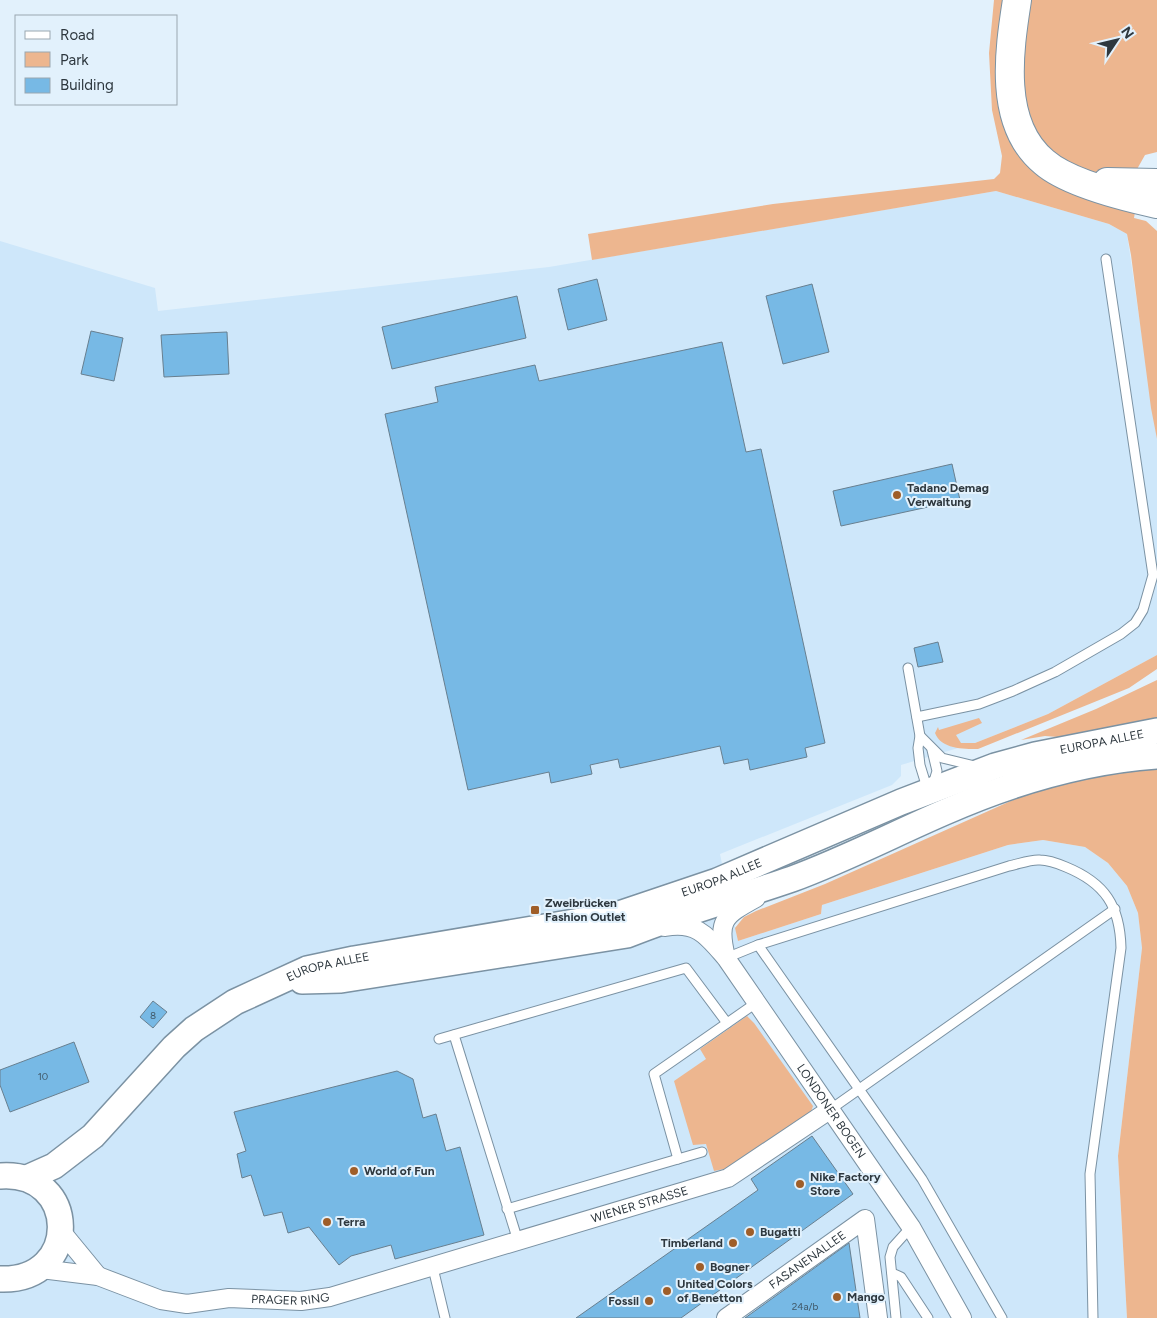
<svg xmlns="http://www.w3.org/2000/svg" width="1157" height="1318" font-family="Figtree,sans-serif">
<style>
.built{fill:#cee7fa}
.green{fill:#edb68f}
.building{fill:#77b9e5;stroke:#687f8f}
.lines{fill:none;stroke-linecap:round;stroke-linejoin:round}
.lane-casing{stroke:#7b92a3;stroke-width:11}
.street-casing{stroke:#7b92a3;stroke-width:20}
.secondary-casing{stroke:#7b92a3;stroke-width:28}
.highway-casing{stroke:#7b92a3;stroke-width:30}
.lane{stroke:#fff;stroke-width:9}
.street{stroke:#fff;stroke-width:18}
.secondary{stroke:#fff;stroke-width:25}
.highway{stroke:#fff;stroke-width:28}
.poi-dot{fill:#9f5e29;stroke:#e2f1fc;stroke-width:2}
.labels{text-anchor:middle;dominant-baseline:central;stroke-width:4;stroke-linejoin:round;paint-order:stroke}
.number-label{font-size:10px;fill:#405868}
.poi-label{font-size:12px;font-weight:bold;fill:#2e383f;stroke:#e2f1fc;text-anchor:start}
.street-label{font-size:12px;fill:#2e383f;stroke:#e2f1fc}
</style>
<rect width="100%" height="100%" fill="#e2f1fc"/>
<!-- built -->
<path class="built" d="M 996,191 L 1109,224 L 1127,234 L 1157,439 L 1157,655 L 1048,714 L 975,743 L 901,765 L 901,776 L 892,785 L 720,854 L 738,941 L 821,914 L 822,905 L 1008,845 L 1043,840 L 1085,847 L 1108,863 L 1127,886 L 1138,913 L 1142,948 L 1118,1156 L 1127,1318 L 0,1318 L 0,241 L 155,288 L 158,311 L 549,267 Z"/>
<!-- green -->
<g class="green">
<path d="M 994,0 L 1009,0 L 1006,125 L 1136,206 L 1134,218 L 1146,221 L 1157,231 L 1157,439 L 1151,408 L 1131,255 L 1127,234 L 1109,224 L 996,191 L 592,260 L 588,234 L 773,204 L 994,179 L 1000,173 L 1002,156 L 992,110 L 989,53 Z"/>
<path d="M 1025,0 L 1157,0 L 1157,152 L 1145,155 L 1136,171 C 1087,179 1046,168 1029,117 C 1026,110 1022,103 1022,95 C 1019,66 1024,30 1025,0 Z"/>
<path d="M 1157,655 L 1157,669 L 1129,688 L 978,749 C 963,749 941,749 935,733 L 938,727 L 939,730 L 979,718 L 982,723 L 956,735 L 961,743 L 975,743 L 1048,714 Z"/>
<path d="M 1157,680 L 1157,720 L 1104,728 L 1071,738 L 1045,736 L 1021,740 L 1096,709 Z"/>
<path d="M 1157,766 L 1157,1318 L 1127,1318 L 1118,1156 L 1142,948 L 1138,913 L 1127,886 L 1108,863 L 1085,847 L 1043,840 L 1008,845 L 822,905 L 821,914 L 738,941 L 735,928 L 744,917 L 756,911 L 825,884 L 1044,786 L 1114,770 Z"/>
<path d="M 747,1016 L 754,1023 L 813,1106 L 811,1112 L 729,1168 L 714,1171 L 706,1144 L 693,1145 L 674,1081 L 706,1059 L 700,1049 Z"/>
</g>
<!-- building -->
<g class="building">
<path d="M 597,279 L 607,320 L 568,330 L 558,289 Z"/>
<path d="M 812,284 L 829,352 L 783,364 L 766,296 Z"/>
<path d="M 517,296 L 526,338 L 392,369 L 382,327 Z"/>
<path d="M 91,331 L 123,338 L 114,381 L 81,374 Z"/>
<path d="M 227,332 L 229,374 L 164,377 L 161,335 Z"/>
<path d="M 722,342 L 746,452 L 761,449 L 825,743 L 805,748 L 807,757 L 750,770 L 748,759 L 724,764 L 720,746 L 620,768 L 618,759 L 590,765 L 592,774 L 551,783 L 549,772 L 468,790 L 385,414 L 438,402 L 435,387 L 535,365 L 539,381 Z"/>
<path d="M 952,464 L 960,500 L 841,526 L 833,491 Z"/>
<path d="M 938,642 L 943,662 L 918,667 L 914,648 Z"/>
<path d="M 153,1001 L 167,1012 L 153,1028 L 140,1017 Z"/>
<path d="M 74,1042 L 89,1082 L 10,1112 L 0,1085 L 0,1070 Z"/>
<path d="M 397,1071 L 413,1079 L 423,1118 L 436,1114 L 446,1151 L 460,1147 L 484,1235 L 395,1259 L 391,1245 L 351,1256 L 339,1265 L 309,1227 L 288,1233 L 282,1212 L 264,1216 L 251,1175 L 242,1178 L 237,1154 L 246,1151 L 234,1112 Z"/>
<path d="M 812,1136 L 853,1194 L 681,1318 L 576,1318 L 758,1190 L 751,1179 Z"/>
<path d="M 849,1243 L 860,1318 L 745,1318 L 777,1295 Z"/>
</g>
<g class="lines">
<defs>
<g id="lane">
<path d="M 908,668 L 920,736 L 918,748 L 920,765 L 928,791"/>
<path d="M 917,717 L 979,704 L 1013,691 L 1055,672 L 1121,634 L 1135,623 L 1143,610 L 1153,575 L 1106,259"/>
<path d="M 920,736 L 942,758 L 975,766"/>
<path d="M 932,750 L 937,771 L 933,784"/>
<path d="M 758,945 L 922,1179 L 1002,1318"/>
<path d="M 726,958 L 758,945 L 1009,866 C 1019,864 1031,859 1040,860 C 1048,860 1059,864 1066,867 C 1105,883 1120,906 1121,948 L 1090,1174 L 1093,1318"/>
<path d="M 454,1035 L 518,1241"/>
<path d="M 439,1039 L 686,968 L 727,1023"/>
<path d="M 831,1109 L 1115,909"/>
<path d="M 678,1159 L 654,1074 L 756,1003"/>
<path d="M 507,1209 L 702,1152"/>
<path d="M 433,1268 L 445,1318"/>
<path d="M 892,1273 L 901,1277 L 928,1318"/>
<path d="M 896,1318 L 890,1257 L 893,1247 L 911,1227"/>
</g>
<g id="street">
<path id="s1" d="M 665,927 C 697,921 707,936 726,958 L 911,1227 L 962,1318"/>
<path d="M 726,957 C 717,921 723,916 756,898"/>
<path d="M 61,1231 L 98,1276"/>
<path id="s2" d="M 41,1269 L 98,1276 L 161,1300 L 187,1304 L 229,1298 L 301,1301 L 330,1297 L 728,1178 L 831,1109"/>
<path id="s3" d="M 726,1318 L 865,1219 L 878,1318"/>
</g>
<g id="secondary">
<path d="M 302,981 L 341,980 L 627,935 C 681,913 737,898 792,879 C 844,860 894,834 945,812 C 1011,783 1085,761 1157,756"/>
<path d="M 0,1176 C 79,1170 82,1282 0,1279"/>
<path id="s4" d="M 27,1178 L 54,1166 L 93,1136 L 174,1047 L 194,1029 L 235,1002 L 307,969 L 354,959 L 616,915 L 717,881 L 901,802 L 995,766 L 1035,755 L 1157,731"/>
</g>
<g id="highway">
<path d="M 1017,0 C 1009,51 998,124 1044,162 C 1068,183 1125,197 1157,204"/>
<path d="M 1107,182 L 1157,183"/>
</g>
</defs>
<!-- lane casing -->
<use href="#lane" class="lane-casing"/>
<!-- street casing -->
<use href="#street" class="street-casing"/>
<!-- secondary casing -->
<use href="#secondary" class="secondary-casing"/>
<!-- highway casing -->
<use href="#highway" class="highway-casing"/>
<!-- lane -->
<use href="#lane" class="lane"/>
<!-- street -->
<use href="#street" class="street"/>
<!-- secondary -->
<use href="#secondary" class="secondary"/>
<!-- highway -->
<use href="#highway" class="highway"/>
</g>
<!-- markers -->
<g class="poi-dot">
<circle cx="897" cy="495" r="5"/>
<rect x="530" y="905" width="10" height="10" rx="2.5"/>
<circle cx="354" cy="1171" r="5"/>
<circle cx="800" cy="1184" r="5"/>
<circle cx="327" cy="1222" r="5"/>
<circle cx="750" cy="1232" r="5"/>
<circle cx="733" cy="1243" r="5"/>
<circle cx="700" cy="1267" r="5"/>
<circle cx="667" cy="1291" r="5"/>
<circle cx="837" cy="1297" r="5"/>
<circle cx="649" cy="1301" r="5"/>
</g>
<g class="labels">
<!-- number labels -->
<g class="number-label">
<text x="153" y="1015">8</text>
<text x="43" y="1076">10</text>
<text x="805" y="1306">24a/b</text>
</g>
<!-- poi labels -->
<g class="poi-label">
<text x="907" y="488">Tadano Demag<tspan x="907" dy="14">Verwaltung</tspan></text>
<text x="545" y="903">Zweibrücken<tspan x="545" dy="14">Fashion Outlet</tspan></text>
<text x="364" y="1171">World of Fun</text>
<text x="810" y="1177">Nike Factory<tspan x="810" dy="14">Store</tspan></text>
<text x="337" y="1222">Terra</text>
<text x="760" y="1232">Bugatti</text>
<text x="723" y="1243" text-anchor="end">Timberland</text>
<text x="710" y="1267">Bogner</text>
<text x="677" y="1284">United Colors<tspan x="677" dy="14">of Benetton</tspan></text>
<text x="847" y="1297">Mango</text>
<text x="639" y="1301" text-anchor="end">Fossil</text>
</g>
<!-- street labels -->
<g class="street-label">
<text stroke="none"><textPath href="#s4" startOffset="1185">EUROPA ALLEE</textPath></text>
<text stroke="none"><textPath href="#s4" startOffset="780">EUROPA ALLEE</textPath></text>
<text stroke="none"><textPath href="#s4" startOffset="375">EUROPA ALLEE</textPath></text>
<text stroke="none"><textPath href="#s1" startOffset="259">LONDONER BOGEN</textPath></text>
<text stroke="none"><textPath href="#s2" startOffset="618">WIENER STRASSE</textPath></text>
<text stroke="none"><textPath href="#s3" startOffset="100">FASANENALLEE</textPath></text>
<text stroke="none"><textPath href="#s2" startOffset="255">PRAGER RING</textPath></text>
</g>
</g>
<!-- legend -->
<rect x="15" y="15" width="162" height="90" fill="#e2f1fc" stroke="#9aa7b0"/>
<rect x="25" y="31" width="25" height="8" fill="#ffffff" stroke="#9aa7b0"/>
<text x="60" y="40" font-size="15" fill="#2e383f">Road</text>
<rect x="25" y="52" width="25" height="15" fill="#edb68f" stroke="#9aa7b0"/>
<text x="60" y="65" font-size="15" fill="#2e383f">Park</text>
<rect x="25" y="78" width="25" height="15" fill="#77b9e5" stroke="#9aa7b0"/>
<text x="60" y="90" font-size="15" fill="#2e383f">Building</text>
<!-- north arrow -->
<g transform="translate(1117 40) rotate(55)" stroke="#e2f1fc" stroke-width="4" paint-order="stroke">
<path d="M0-4L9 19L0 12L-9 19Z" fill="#2e383f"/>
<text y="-8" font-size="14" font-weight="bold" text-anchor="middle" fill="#2e383f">N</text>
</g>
</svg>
